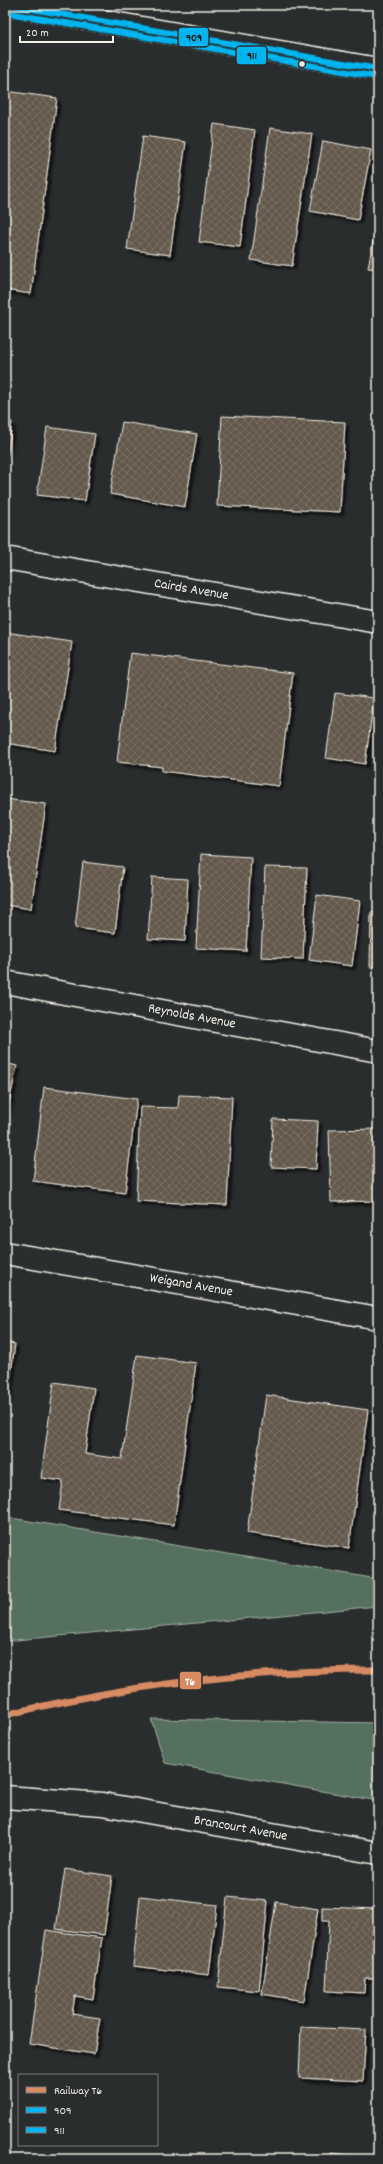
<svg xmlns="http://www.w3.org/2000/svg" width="383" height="2164" font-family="Dekko,sans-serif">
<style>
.green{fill:#55705e;stroke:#a4b0a3}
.building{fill:url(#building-cross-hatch);stroke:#f4f1e8;filter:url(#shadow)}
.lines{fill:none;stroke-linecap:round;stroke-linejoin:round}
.minor-casing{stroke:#f4f1e8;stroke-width:25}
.minor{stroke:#2a2d2e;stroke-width:22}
.bus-1-casing{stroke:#2a2d2e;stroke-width:9}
.bus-2-casing{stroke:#2a2d2e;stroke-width:9}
.bus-1{stroke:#00b5ef;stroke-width:6}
.bus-2{stroke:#00b5ef;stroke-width:6}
.rail-1-casing{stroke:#2a2d2e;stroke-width:10}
.rail-1{stroke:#d68b63;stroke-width:7}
.bus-dot{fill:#f4f1e8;stroke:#2a2d2e;stroke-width:1.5}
.labels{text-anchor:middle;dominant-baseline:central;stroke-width:3;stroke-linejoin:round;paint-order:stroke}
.street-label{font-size:14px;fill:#f4f1e8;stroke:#2a2d2e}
.line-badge{stroke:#2a2d2e;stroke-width:1.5}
.badge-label{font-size:11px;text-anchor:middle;font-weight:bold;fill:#fff}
.pale-badge-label{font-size:11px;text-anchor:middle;font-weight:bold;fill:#111}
</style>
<defs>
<pattern id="building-cross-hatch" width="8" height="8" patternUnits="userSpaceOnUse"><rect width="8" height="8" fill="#63594b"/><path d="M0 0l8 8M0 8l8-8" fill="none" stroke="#7a7165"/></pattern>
<filter id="shadow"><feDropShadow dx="3.5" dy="3.5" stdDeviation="1" flood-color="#0009"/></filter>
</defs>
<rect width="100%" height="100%" fill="#2a2d2e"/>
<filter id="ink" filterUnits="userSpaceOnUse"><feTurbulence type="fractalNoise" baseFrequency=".025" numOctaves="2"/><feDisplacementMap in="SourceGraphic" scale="8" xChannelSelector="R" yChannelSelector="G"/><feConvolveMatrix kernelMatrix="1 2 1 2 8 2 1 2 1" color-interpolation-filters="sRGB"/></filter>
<g filter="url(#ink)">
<!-- green -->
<g class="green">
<path d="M 5,1517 L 378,1579 L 378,1606 L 5,1641 Z"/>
<path d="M 151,1719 L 378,1723 L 378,1801 L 165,1763 Z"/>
</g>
<!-- building -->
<g class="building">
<path d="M 5,91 L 57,98 L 31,294 L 5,290 Z"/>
<path d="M 214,124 L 255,130 L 240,247 L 199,242 Z"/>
<path d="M 270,128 L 312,134 L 292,266 L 251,260 Z"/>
<path d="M 143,136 L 186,142 L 170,255 L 127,249 Z"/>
<path d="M 323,141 L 371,150 L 358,220 L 310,211 Z"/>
<path d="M 378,214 L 378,269 L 368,268 Z"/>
<path d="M 222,416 L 345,422 L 340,512 L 217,506 Z"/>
<path d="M 5,421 L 12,422 L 5,474 Z"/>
<path d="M 122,422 L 197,434 L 185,507 L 110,494 Z"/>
<path d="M 47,427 L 95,434 L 85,501 L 37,495 Z"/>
<path d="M 377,499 L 378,499 L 378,540 L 376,540 Z"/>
<path d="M 5,632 L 72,642 L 55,751 L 5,743 Z"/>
<path d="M 130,653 L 293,673 L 279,786 L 162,771 L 162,767 L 117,762 Z"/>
<path d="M 335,693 L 374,698 L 365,764 L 326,758 Z"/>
<path d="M 5,799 L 46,804 L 31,909 L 5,905 Z"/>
<path d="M 201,854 L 251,857 L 246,951 L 196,948 Z"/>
<path d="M 83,862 L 123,867 L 115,933 L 75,928 Z"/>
<path d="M 265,867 L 307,868 L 303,959 L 261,957 Z"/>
<path d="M 152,877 L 188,879 L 185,941 L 148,939 Z"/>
<path d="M 317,895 L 360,901 L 352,966 L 309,960 Z"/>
<path d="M 371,912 L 378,912 L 378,967 L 370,967 Z"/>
<path d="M 5,1063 L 17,1066 L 5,1121 Z"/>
<path d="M 44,1087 L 137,1099 L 125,1193 L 33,1181 Z"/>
<path d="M 179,1095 L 232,1097 L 227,1205 L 136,1201 L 140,1107 L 178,1108 Z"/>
<path d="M 273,1119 L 318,1121 L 316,1169 L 271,1167 Z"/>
<path d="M 378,1129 L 378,1201 L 331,1202 L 329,1130 Z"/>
<path d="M 5,1342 L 15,1344 L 5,1418 Z"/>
<path d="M 137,1355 L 196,1363 L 174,1525 L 59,1510 L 63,1481 L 41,1478 L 54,1382 L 94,1388 L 85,1454 L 122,1459 Z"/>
<path d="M 266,1395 L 368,1410 L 349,1548 L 247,1533 Z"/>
<path d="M 65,1869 L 112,1876 L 104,1935 L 56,1929 Z"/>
<path d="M 140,1896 L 217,1905 L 209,1975 L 133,1966 Z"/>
<path d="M 227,1897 L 268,1901 L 259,1991 L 218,1987 Z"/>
<path d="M 276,1902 L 318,1909 L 304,2001 L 262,1994 Z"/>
<path d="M 322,1907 L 378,1909 L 378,1978 L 365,1978 L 364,1993 L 326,1991 L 329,1921 L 322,1921 Z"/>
<path d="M 46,1930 L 102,1938 L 93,1999 L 75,1996 L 72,2014 L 100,2018 L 94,2054 L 29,2044 Z"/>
<path d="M 301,2027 L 366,2030 L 363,2081 L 299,2078 Z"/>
<path d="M 330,2153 L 370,2157 L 370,2159 L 329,2159 Z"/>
</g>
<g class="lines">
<defs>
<g id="minor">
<path d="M 9,5 L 378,69"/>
<path id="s1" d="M 5,558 L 378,622"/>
<path id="s2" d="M 5,982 L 378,1051"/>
<path id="s3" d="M 5,1253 L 378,1318"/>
<path id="s4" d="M 5,1797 L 103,1804 L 378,1853"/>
</g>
</defs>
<!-- minor casing -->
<use href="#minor" class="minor-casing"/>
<!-- minor -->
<use href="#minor" class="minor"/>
<defs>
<path id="bus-1" d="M 9,5 L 378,69"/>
<path id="bus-2" d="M 8,13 L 377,77"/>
</defs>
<!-- bus-1 casing -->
<use href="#bus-1" class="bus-1-casing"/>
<!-- bus-2 casing -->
<use href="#bus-2" class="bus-2-casing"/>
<!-- bus-1 -->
<use href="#bus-1" class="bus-1"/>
<!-- bus-2 -->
<use href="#bus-2" class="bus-2"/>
<defs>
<path id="rail-1" d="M 5,1715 C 128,1684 251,1670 378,1670"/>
</defs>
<!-- rail-1 casing -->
<use href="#rail-1" class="rail-1-casing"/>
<!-- rail-1 -->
<use href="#rail-1" class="rail-1"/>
</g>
</g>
<!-- markers -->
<circle class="bus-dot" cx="302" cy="64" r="3.5"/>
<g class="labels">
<!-- street labels -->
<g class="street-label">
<text stroke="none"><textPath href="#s1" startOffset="189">Cairds Avenue</textPath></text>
<text stroke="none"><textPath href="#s2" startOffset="190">Reynolds Avenue</textPath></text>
<text stroke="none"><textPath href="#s3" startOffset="189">Weigand Avenue</textPath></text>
<text stroke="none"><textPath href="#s4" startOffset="238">Brancourt Avenue</textPath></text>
</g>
</g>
<g class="line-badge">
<rect x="178" y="27" width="31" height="20" rx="4" fill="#00b5ef"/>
<rect x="236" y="46" width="31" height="19" rx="4" fill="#00b5ef"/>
<rect x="179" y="1671" width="23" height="19" rx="4" fill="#d68b63"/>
</g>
<g class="badge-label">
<text x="190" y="1685">T6</text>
</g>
<g class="pale-badge-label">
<text x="194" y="41">909</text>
<text x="252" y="59">911</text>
</g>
<!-- margin -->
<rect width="383" height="2164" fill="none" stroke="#2a2d2e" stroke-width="20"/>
<rect x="10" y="10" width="363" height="2144" fill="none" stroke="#f4f1e8" stroke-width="1.5" filter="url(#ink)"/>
<!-- legend -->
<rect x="18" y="2074" width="140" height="72" fill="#2a2d2e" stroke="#7b7b78"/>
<rect x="26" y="2087" width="20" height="6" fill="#d68b63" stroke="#7b7b78"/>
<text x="54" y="2094" font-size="12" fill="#f4f1e8">Railway T6</text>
<rect x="26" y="2107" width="20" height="6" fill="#00b5ef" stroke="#7b7b78"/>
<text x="54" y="2114" font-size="12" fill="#f4f1e8">909</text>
<rect x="26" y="2127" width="20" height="6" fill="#00b5ef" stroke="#7b7b78"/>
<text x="54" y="2134" font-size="12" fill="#f4f1e8">911</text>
<!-- scale -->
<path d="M20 36v6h93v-6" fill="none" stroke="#f4f1e8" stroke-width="2"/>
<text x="26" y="36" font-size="12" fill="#f4f1e8" stroke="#2a2d2e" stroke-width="3" paint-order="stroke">20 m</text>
</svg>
